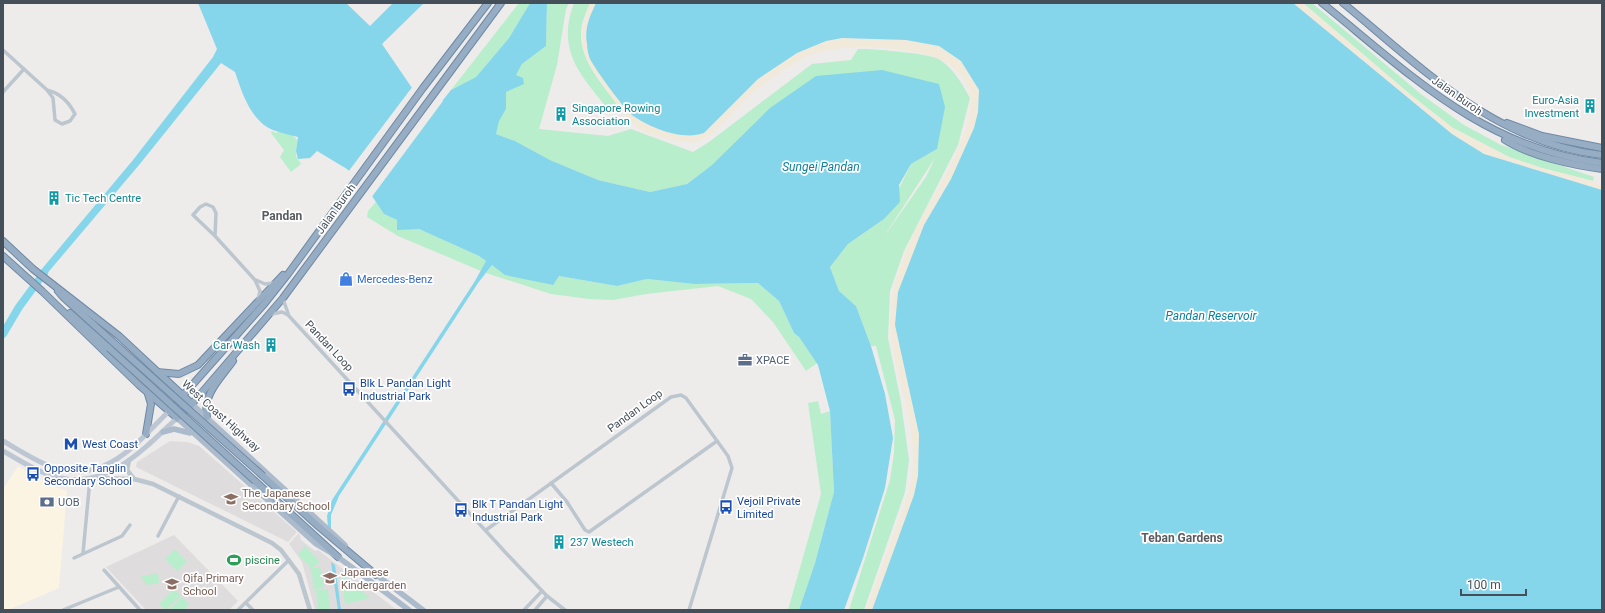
<svg xmlns="http://www.w3.org/2000/svg" width="1605" height="613" font-family="Roboto,sans-serif">
<style>
.commercial{fill:#fbf4e3}
.education{fill:#dfdcdd}
.green{fill:#b8eecc;fill-rule:evenodd}
.sand{fill:#f1eadb}
.water{fill:#85d6eb}
.pier{fill:#eeebeb}
.lines{fill:none;stroke-linecap:round;stroke-linejoin:round}
.river{stroke:#85d6eb;stroke-width:8}
.trunk-casing{stroke:#6e8aa7;stroke-width:8}
.minor{stroke:#bcc6ce;stroke-width:3.5}
.tertiary{stroke:#bcc6ce;stroke-width:4.5}
.secondary{stroke:#bcc7d3;stroke-width:5}
.primary{stroke:#abbbcb;stroke-width:5.5}
.trunk{stroke:#96adc3;stroke-width:6}
.trunk-bridge-casing{stroke:#6e8aa7;stroke-width:8;stroke-linecap:butt}
.trunk-bridge{stroke:#96adc3;stroke-width:6}
.labels{text-anchor:middle;dominant-baseline:central;stroke-width:3.5;stroke-linejoin:round;paint-order:stroke}
.street-label{font-size:11px;fill:#444f59;stroke:#fff}
.culture-label{font-size:11px;fill:#0d838f;stroke:#fff;text-anchor:start}
.shop-label{font-size:11px;fill:#366cbe;stroke:#fff;text-anchor:start}
.service-label{font-size:11px;fill:#4e5e75;stroke:#fff;text-anchor:start}
.transit-label{font-size:11px;fill:#164399;stroke:#fff;text-anchor:start}
.education-label{font-size:11px;fill:#785e54;stroke:#fff;text-anchor:start}
.leisure-label{font-size:11px;fill:#27864d;stroke:#fff;text-anchor:start}
.water-label{font-size:12px;font-style:italic;fill:#0c7f9c;stroke:#fff}
.neighbourhood-label{font-size:12px;font-weight:bold;fill:#585c60;stroke:#fff}
</style>
<rect width="100%" height="100%" fill="#eeebeb"/>
<!-- commercial -->
<path class="commercial" d="M 18,466 L 50,485 L 67,491 L 59,588 L 8,610 L 3,610 L 3,489 Z"/>
<!-- education -->
<g class="education">
<path d="M 170,441 L 187,442 L 199,446 L 297,532 L 288,542 L 136,467 L 137,462 Z"/>
<path d="M 299,533 L 301,540 L 315,551 L 318,550 L 397,610 L 315,610 L 302,562 L 289,544 Z"/>
<path d="M 174,535 L 238,601 L 229,610 L 146,610 L 106,567 Z"/>
</g>
<!-- green -->
<g class="green">
<path d="M 519,3 L 530,3 L 509,38 L 476,77 L 451,90 Z"/>
<path d="M 547,3 L 569,3 L 566,9 L 557,65 L 539,129 L 608,136 L 631,129 L 693,152 L 709,142 L 812,64 L 851,60 L 858,49 C 870,48 929,54 937,58 C 953,67 961,82 970,98 L 958,145 L 904,251 L 890,291 L 888,338 L 901,402 L 909,460 L 905,492 L 864,610 L 849,610 L 890,480 L 894,453 L 895,420 L 876,346 L 871,346 L 856,306 L 839,291 L 830,267 L 848,244 L 884,219 L 911,164 L 937,149 L 712,165 L 687,184 L 650,192 L 598,180 L 550,160 L 515,141 L 496,134 L 498,121 L 506,109 L 506,92 L 522,64 L 546,46 ZM 935,158 L 926,177 L 883,238 Z"/>
<path d="M 574,3 L 590,3 C 586,13 581,23 581,33 C 580,62 604,86 619,107 L 610,111 C 581,76 556,51 574,3 Z"/>
<path d="M 1303,3 L 1312,3 L 1422,95 L 1464,125 L 1501,145 L 1594,177 L 1593,181 L 1542,168 L 1509,157 L 1453,128 L 1412,96 Z"/>
<path d="M 283,130 L 289,131 L 297,140 L 296,156 L 301,164 L 291,172 L 280,157 L 284,150 L 271,133 L 272,131 L 276,133 Z"/>
<path d="M 376,202 L 384,214 L 397,220 L 398,229 L 419,229 L 479,256 L 486,261 L 481,271 L 398,236 L 367,217 L 368,211 Z"/>
<path d="M 492,265 L 532,280 L 552,285 L 559,276 L 617,286 L 647,279 L 694,284 L 758,283 L 779,301 L 794,333 L 799,337 L 817,363 L 806,371 L 773,322 L 751,299 L 718,286 L 646,294 L 613,300 L 589,299 L 551,294 L 486,273 Z"/>
<path d="M 818,401 L 821,414 L 830,411 L 834,492 L 815,563 L 799,610 L 788,610 L 821,494 L 808,403 Z"/>
<path d="M 305,546 L 320,562 L 312,568 L 320,567 L 324,588 L 314,589 L 311,569 L 298,554 Z"/>
<path d="M 175,549 L 187,562 L 177,571 L 165,559 Z"/>
<path d="M 158,573 L 159,583 L 147,585 L 140,577 Z"/>
<path d="M 342,573 L 370,598 L 345,604 Z"/>
<path d="M 174,589 L 181,596 L 166,610 L 159,604 Z"/>
<path d="M 328,589 L 330,610 L 318,610 L 316,590 Z"/>
<path d="M 182,597 L 189,604 L 184,610 L 169,610 Z"/>
</g>
<!-- sand -->
<g class="sand">
<path d="M 590,3 L 596,3 L 587,23 L 704,133 L 758,79 L 797,53 L 826,41 L 842,38 L 906,40 L 939,46 L 961,61 L 979,90 L 978,112 L 974,128 L 951,179 L 924,225 L 908,387 L 919,434 L 918,476 L 914,495 L 872,610 L 866,610 L 909,492 C 911,480 914,467 913,455 C 912,391 876,345 897,277 C 902,262 907,247 914,233 C 930,199 986,119 967,85 C 953,60 933,55 908,51 C 880,46 840,45 813,54 C 794,61 761,85 746,99 C 733,111 714,138 696,142 C 687,143 676,141 668,139 C 659,137 648,134 641,130 C 627,121 613,99 604,86 C 581,55 576,39 590,3 Z"/>
<path d="M 1293,3 L 1303,3 L 1412,96 L 1453,128 L 1509,157 L 1542,168 L 1593,181 L 1602,186 L 1602,190 L 1484,154 L 1452,134 Z"/>
</g>
<!-- water -->
<g class="water">
<path d="M 198,3 L 346,3 L 370,26 L 393,3 L 424,3 L 382,44 L 425,107 L 438,106 L 451,90 L 476,77 L 509,38 L 530,3 L 547,3 L 546,46 L 522,64 L 516,75 L 523,78 L 524,84 L 506,92 L 506,109 L 499,121 L 496,134 L 515,141 L 550,160 L 598,180 L 650,192 L 687,184 L 712,165 L 770,108 L 816,76 L 882,70 L 939,84 L 945,107 L 937,149 L 911,164 L 899,185 L 900,202 L 884,219 L 848,244 L 830,267 L 839,291 L 856,306 L 871,346 L 885,394 L 893,438 L 885,488 L 863,558 L 844,610 L 799,610 L 815,563 L 834,492 L 830,411 L 818,365 L 799,337 L 794,333 L 779,301 L 758,283 L 694,284 L 647,279 L 617,286 L 559,276 L 553,285 L 505,275 L 492,265 L 478,283 L 339,496 L 331,515 L 331,531 L 328,528 L 327,516 L 332,500 L 475,281 L 486,261 L 479,256 L 419,229 L 397,230 L 397,220 L 384,214 L 366,187 L 347,169 L 317,151 L 310,158 L 298,159 L 296,151 L 298,137 C 290,135 281,133 273,130 C 251,121 242,93 235,72 L 221,63 L 139,165 L 45,276 L 41,270 L 133,160 L 213,57 L 217,49 Z"/>
<path d="M 596,3 L 1293,3 L 1452,134 L 1484,154 L 1602,190 L 1602,610 L 872,610 L 914,495 L 918,476 L 919,434 L 895,325 L 898,292 L 924,225 L 951,179 L 974,128 L 978,112 L 979,90 L 961,61 L 939,46 L 906,40 L 842,38 L 826,41 L 797,53 L 758,79 L 704,133 C 683,141 650,128 632,115 C 624,109 595,69 590,59 C 588,54 587,48 587,44 C 584,28 590,16 596,3 Z"/>
<path d="M 331,562 L 335,565 L 341,610 L 338,610 Z"/>
</g>
<!-- pier -->
<path class="pier" d="M 413,86 L 426,105 L 437,104 L 441,99 L 443,101 L 371,198 L 365,188 L 348,172 Z"/>
<g class="lines">
<!-- river -->
<path class="river" d="M 3,334 L 19,307 L 44,273"/>
<defs>
<g id="trunk">
<path d="M 1322,3 C 1411,75 1483,148 1602,163"/>
<path d="M 1343,3 C 1422,68 1495,143 1602,155"/>
<path d="M 1507,123 L 1542,136 L 1602,148"/>
<path d="M 1505,140 C 1530,156 1572,165 1602,169"/>
<path d="M 3,241 L 33,269 L 119,336 L 192,404"/>
<path d="M 3,256 L 42,291 L 139,385 L 177,418 L 192,404 L 283,298 L 501,3"/>
<path d="M 58,291 L 63,297 L 114,343"/>
<path d="M 70,313 L 109,348"/>
<path d="M 157,372 L 179,374 L 198,365 L 283,275"/>
<path d="M 170,410 L 265,303 L 288,274 L 423,88 L 488,3"/>
<path d="M 207,417 C 202,395 221,378 233,361"/>
<path d="M 146,434 L 151,404 L 148,394"/>
<path d="M 263,476 L 318,526 L 376,575"/>
<path d="M 255,481 L 338,557"/>
</g>
</defs>
<!-- trunk casing -->
<use href="#trunk" class="trunk-casing"/>
<!-- minor -->
<g class="minor">
<path d="M 3,50 L 47,90 L 53,98 L 55,120 L 62,124 L 70,121 L 75,114 C 69,102 59,93 47,90"/>
<path d="M 3,92 L 24,69"/>
<path d="M 215,236 L 216,213 L 213,207 L 206,204 L 200,207 L 193,215 L 215,236 L 255,280 L 260,291 L 258,300"/>
<path d="M 256,280 L 265,284 L 274,283"/>
<path d="M 283,299 L 289,316 L 506,553 L 547,596 L 565,610"/>
<path d="M 272,314 L 282,312 L 288,315"/>
<path d="M 551,483 L 567,502 L 585,530 L 589,532 L 717,441"/>
<path d="M 486,530 L 671,397 L 681,395 L 686,398 L 728,456 L 732,468 L 689,610"/>
<path d="M 158,536 L 179,496"/>
<path d="M 83,553 L 90,479"/>
<path d="M 74,558 L 122,536 L 130,525"/>
<path d="M 104,570 L 140,610"/>
<path d="M 246,603 L 253,610"/>
<path d="M 63,610 L 119,587"/>
<path d="M 238,610 L 289,560"/>
<path d="M 524,610 L 542,591"/>
<path d="M 535,610 L 547,596"/>
</g>
<!-- tertiary -->
<g class="tertiary">
<path d="M 129,460 L 127,470 L 134,479"/>
<path d="M 97,478 L 134,479 L 153,484 L 272,543 L 281,550 L 299,574 L 310,610"/>
</g>
<!-- secondary -->
<g class="secondary">
<path d="M 3,441 C 19,450 35,461 52,467 C 105,485 136,444 169,411"/>
<path d="M 3,451 C 21,461 40,474 61,478 C 108,489 146,447 177,418"/>
</g>
<!-- primary -->
<g class="primary">
<path d="M 192,404 L 345,545"/>
<path d="M 177,418 L 316,544 L 338,557 L 409,610"/>
<path d="M 163,432 L 174,429 L 190,433"/>
<path d="M 374,573 L 423,610"/>
</g>
<!-- trunk -->
<use href="#trunk" class="trunk"/>
<defs>
<g id="trunk-bridge">
<path d="M 114,343 L 263,476"/>
<path d="M 109,348 L 255,481"/>
</g>
</defs>
<!-- trunk-bridge casing -->
<use href="#trunk-bridge" class="trunk-bridge-casing"/>
<!-- trunk-bridge -->
<use href="#trunk-bridge" class="trunk-bridge"/>
</g>
<!-- icons -->
<defs>
<symbol id="building-bare" viewBox="-9 -9 18 18"><path d="M-4-6H4V6H1V3H-1V6H-4ZM-2.5-4.3h1.7v1.8h-1.7ZM.8-4.3h1.7v1.8H.8ZM-2.5-1h1.7V.8h-1.7ZM.8-1h1.7V.8H.8Z" fill="#0f9aa8" stroke="#fff" stroke-width="2.5" paint-order="stroke"/></symbol>
<symbol id="shop-bare" viewBox="-9 -9 18 18"><path d="M-5-2.5h2.3a2.7 3.5 0 0 1 5.4 0H5L5.5 6h-11ZM-1.5-2.5h3a1.5 2.3 0 0 0-3 0Z" fill="#3f7fe0" stroke="#fff" stroke-width="2.5" paint-order="stroke"/></symbol>
<symbol id="office-bare" viewBox="-9 -9 18 18"><path d="M-6-3h4V-5.5h4V-3h4V5H-6ZM-1-4.5V-3h2v-1.5ZM-6 0V1H6V0Z" fill="#5c6f8a" stroke="#fff" stroke-width="2.5" paint-order="stroke"/></symbol>
<symbol id="bus-bare" viewBox="-9 -9 18 18"><path d="M-5-6H5V4H4V6H2V4H-2V6H-4V4H-5ZM-3.5-4V0h7V-4ZM-3.5 1.2v1.5H-2V1.2ZM2 1.2v1.5H3.5V1.2Z" fill="#1a4fb4" stroke="#fff" stroke-width="2.5" paint-order="stroke"/></symbol>
<symbol id="metro-bare" viewBox="-9 -9 18 18"><path d="M-5.5 5V-5H-3L0 0L3-5H5.5V5H3V-.5L0 4L-3-.5V5Z" fill="#1a4fb4" stroke="#fff" stroke-width="2.5" paint-order="stroke"/></symbol>
<symbol id="school-bare" viewBox="-9 -9 18 18"><path d="M0-5L7-2L0 1L-7-2ZM-4 1L0 2.5L4 1V4Q0 6-4 4Z" fill="#8d6e63" stroke="#fff" stroke-width="2.5" paint-order="stroke"/></symbol>
<symbol id="bank-bare" viewBox="-9 -9 18 18"><path d="M-6-4H6V4H-6ZM0-2.3a2.3 2.3 0 1 0 0 4.6a2.3 2.3 0 1 0 0-4.6Z" fill="#5c6f8a" stroke="#fff" stroke-width="2.5" paint-order="stroke"/></symbol>
<symbol id="stadium-bare" viewBox="-9 -9 18 18"><path d="M0-5a6.5 5 0 1 0 0 10a6.5 5 0 1 0 0-10ZM-3.5-1.8h7v3.6h-7Z" fill="#2e9e5b" stroke="#fff" stroke-width="2.5" paint-order="stroke"/></symbol>
</defs>
<g fill-rule="evenodd">
<use href="#building-bare" x="1580" y="96" width="20" height="20"/>
<use href="#building-bare" x="551" y="104" width="20" height="20"/>
<use href="#building-bare" x="44" y="188" width="20" height="20"/>
<use href="#shop-bare" x="336" y="269" width="20" height="20"/>
<use href="#building-bare" x="261" y="335" width="20" height="20"/>
<use href="#office-bare" x="735" y="350" width="20" height="20"/>
<use href="#bus-bare" x="339" y="379" width="20" height="20"/>
<use href="#metro-bare" x="61" y="434" width="20" height="20"/>
<use href="#bus-bare" x="23" y="464" width="20" height="20"/>
<use href="#school-bare" x="221" y="489" width="20" height="20"/>
<use href="#bank-bare" x="37" y="492" width="20" height="20"/>
<use href="#bus-bare" x="716" y="497" width="20" height="20"/>
<use href="#bus-bare" x="451" y="500" width="20" height="20"/>
<use href="#building-bare" x="549" y="532" width="20" height="20"/>
<use href="#stadium-bare" x="224" y="550" width="20" height="20"/>
<use href="#school-bare" x="320" y="568" width="20" height="20"/>
<use href="#school-bare" x="162" y="574" width="20" height="20"/>
</g>
<g class="labels">
<!-- street labels -->
<g class="street-label">
<text transform="translate(1457 96) rotate(35)">Jalan Buroh</text>
<text transform="translate(336 209) rotate(-54)">Jalan Buroh</text>
<text transform="translate(329 346) rotate(47)">Pandan Loop</text>
<text transform="translate(635 411) rotate(-36)">Pandan Loop</text>
<text transform="translate(221 416) rotate(42)">West Coast Highway</text>
</g>
<!-- culture labels -->
<g class="culture-label">
<text x="1579" y="100" text-anchor="end">Euro-Asia<tspan x="1579" dy="13">Investment</tspan></text>
<text x="572" y="108">Singapore Rowing<tspan x="572" dy="13">Association</tspan></text>
<text x="65" y="198">Tic Tech Centre</text>
<text x="260" y="345" text-anchor="end">Car Wash</text>
<text x="570" y="542">237 Westech</text>
</g>
<!-- shop labels -->
<g class="shop-label">
<text x="357" y="279">Mercedes-Benz</text>
</g>
<!-- service labels -->
<g class="service-label">
<text x="756" y="360">XPACE</text>
<text x="58" y="502">UOB</text>
</g>
<!-- transit labels -->
<g class="transit-label">
<text x="360" y="383">Blk L Pandan Light<tspan x="360" dy="13">Industrial Park</tspan></text>
<text x="82" y="444">West Coast</text>
<text x="44" y="468">Opposite Tanglin<tspan x="44" dy="13">Secondary School</tspan></text>
<text x="737" y="501">Vejoil Private<tspan x="737" dy="13">Limited</tspan></text>
<text x="472" y="504">Blk T Pandan Light<tspan x="472" dy="13">Industrial Park</tspan></text>
</g>
<!-- education labels -->
<g class="education-label">
<text x="242" y="493">The Japanese<tspan x="242" dy="13">Secondary School</tspan></text>
<text x="341" y="572">Japanese<tspan x="341" dy="13">Kindergarden</tspan></text>
<text x="183" y="578">Qifa Primary<tspan x="183" dy="13">School</tspan></text>
</g>
<!-- leisure labels -->
<g class="leisure-label">
<text x="245" y="560">piscine</text>
</g>
<!-- water labels -->
<g class="water-label">
<text x="821" y="167">Sungei Pandan</text>
<text x="1211" y="316">Pandan Reservoir</text>
</g>
<!-- neighbourhood labels -->
<g class="neighbourhood-label">
<text x="282" y="216">Pandan</text>
<text x="1182" y="538">Teban Gardens</text>
</g>
</g>
<!-- border -->
<rect width="1605" height="613" fill="none" stroke="#444f59" stroke-width="8"/>
<!-- scale -->
<path d="M1461 589v6h65v-6" fill="none" stroke="#444f59" stroke-width="2"/>
<text x="1467" y="589" font-size="12" fill="#444f59" stroke="#ffffff" stroke-width="3" paint-order="stroke">100 m</text>
</svg>
